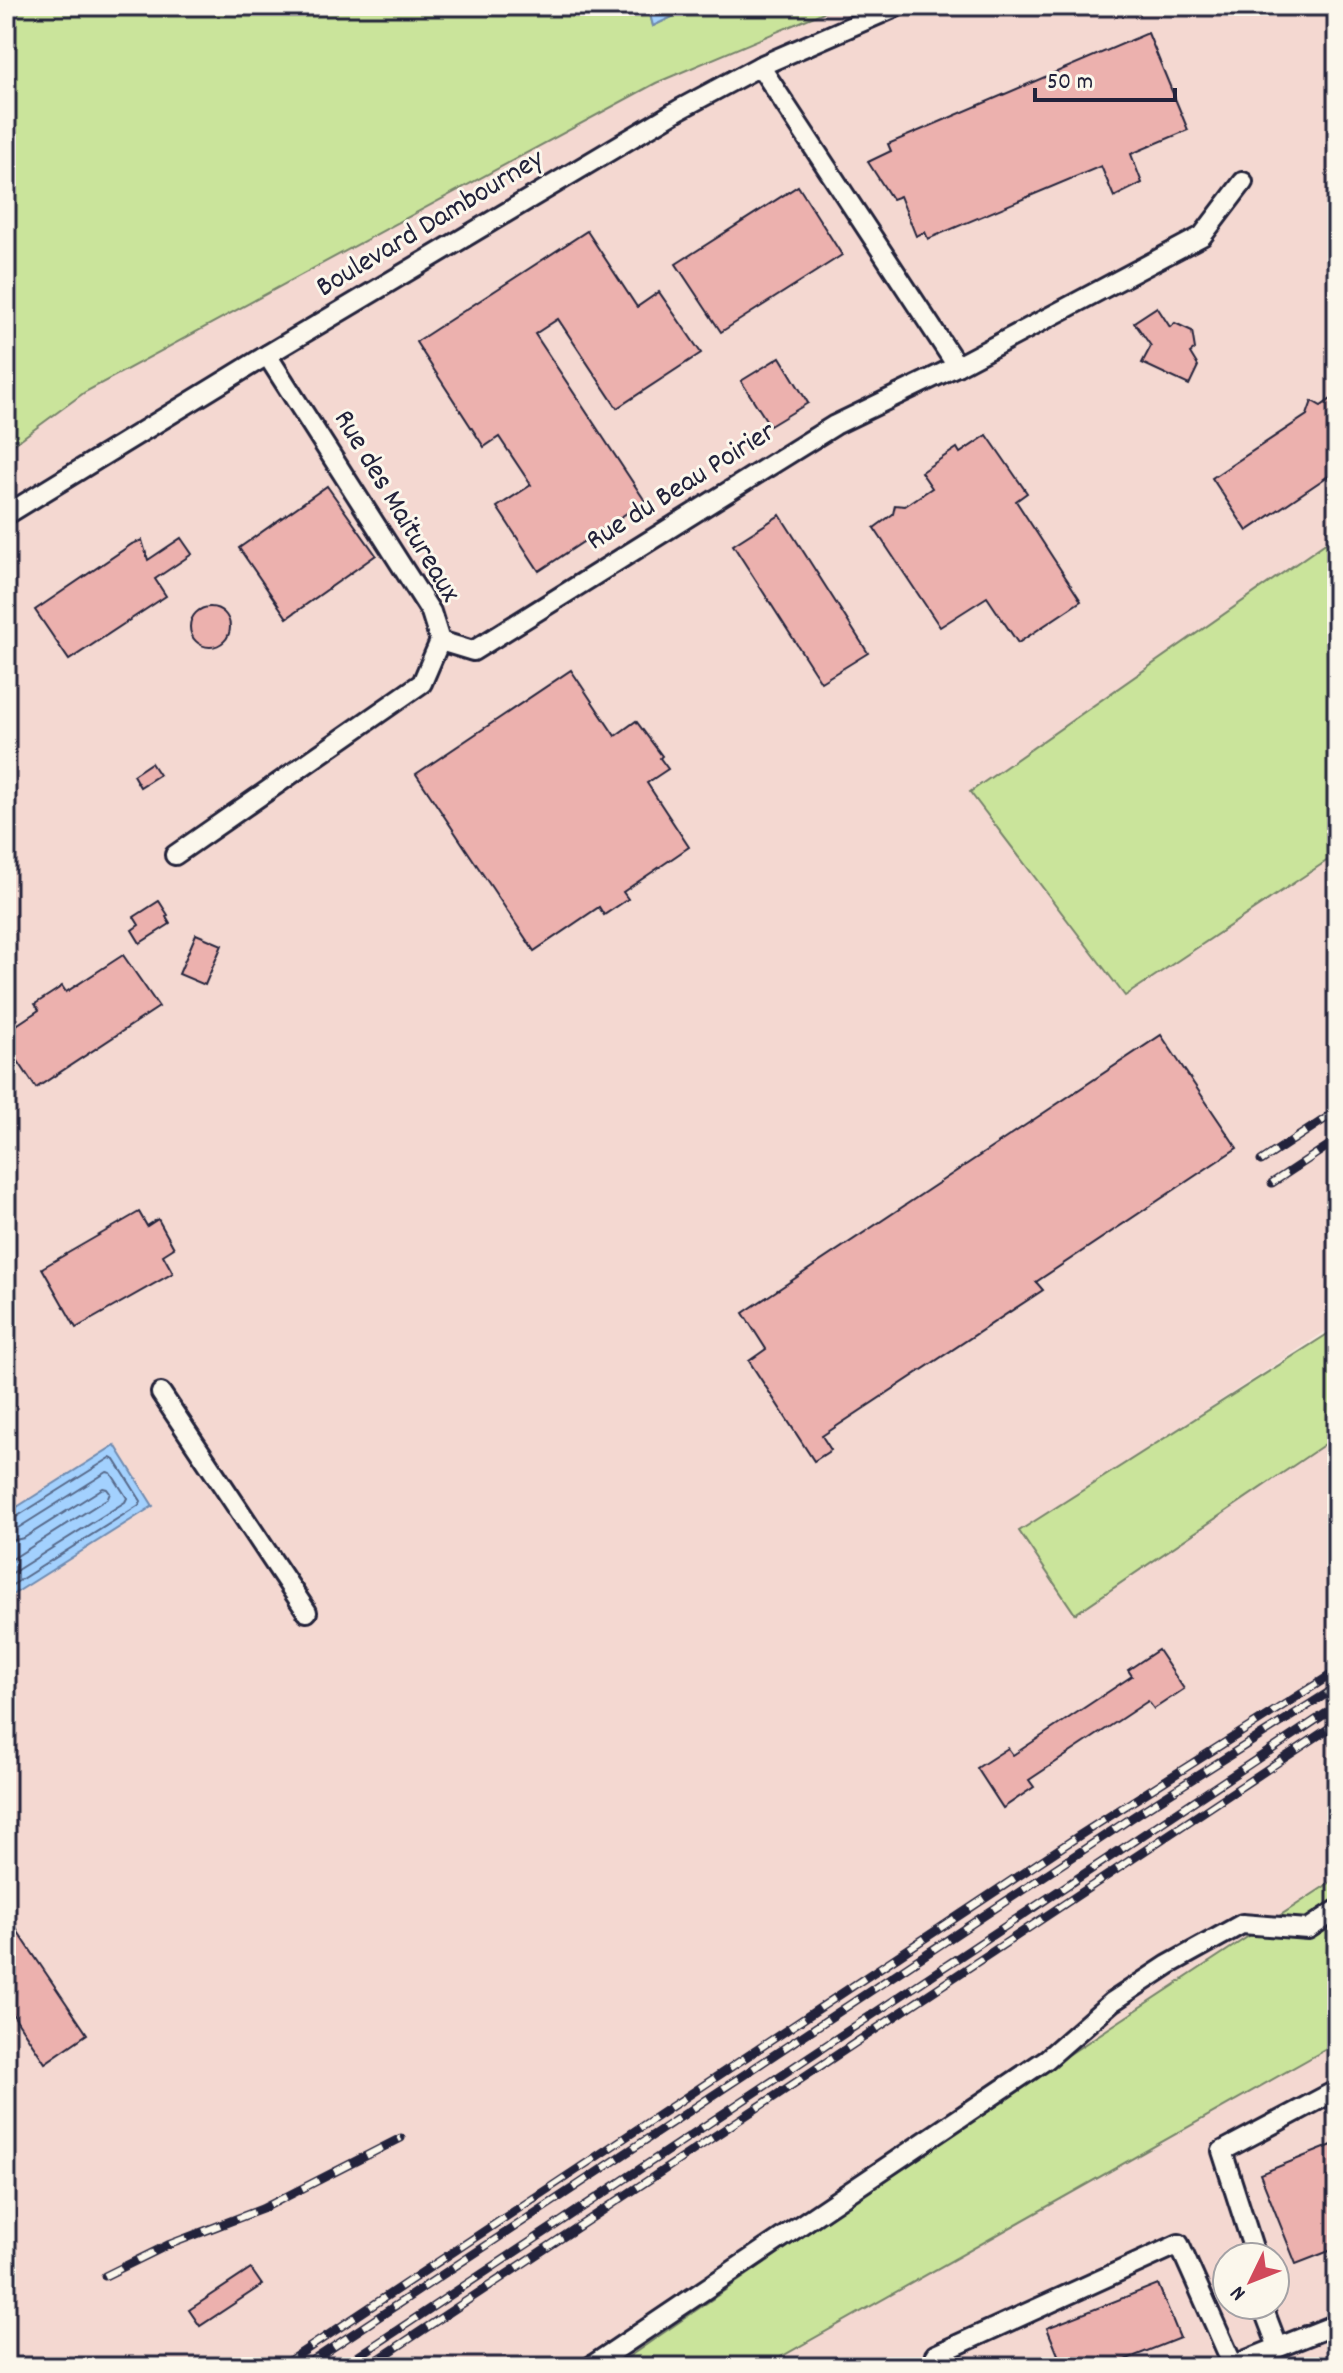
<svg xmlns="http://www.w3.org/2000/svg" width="1343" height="2373" font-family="Dekko,sans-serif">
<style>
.built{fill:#f4d8d1;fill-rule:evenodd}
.green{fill:#cae49b;stroke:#76836b;stroke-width:2}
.water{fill:#a3d1fe;stroke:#6f8bb0;stroke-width:2}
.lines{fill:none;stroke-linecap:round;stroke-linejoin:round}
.shore{stroke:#566889;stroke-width:2}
.building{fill:#ecb1ae;stroke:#22223b;stroke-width:2}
.minor-casing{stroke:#22223b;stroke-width:24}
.minor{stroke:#fbf7ec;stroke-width:18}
.rail-casing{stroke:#22223b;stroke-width:9}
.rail{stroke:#fbf7ec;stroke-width:6;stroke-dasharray:18;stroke-linecap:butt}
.labels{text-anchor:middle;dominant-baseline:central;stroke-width:6;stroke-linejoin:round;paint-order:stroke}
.street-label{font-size:30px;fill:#22223b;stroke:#fbf7ec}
</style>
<rect width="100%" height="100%" fill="#f8e9e0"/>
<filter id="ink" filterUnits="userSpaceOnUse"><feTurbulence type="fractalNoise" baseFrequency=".0125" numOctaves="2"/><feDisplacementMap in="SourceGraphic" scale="16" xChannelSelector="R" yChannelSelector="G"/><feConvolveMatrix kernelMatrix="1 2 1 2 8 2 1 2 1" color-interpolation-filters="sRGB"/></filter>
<g filter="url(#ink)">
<!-- built -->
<g class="built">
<path d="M 838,6 L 1337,6 L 1337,535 L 970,792 L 1125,995 L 1337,854 L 1337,1324 L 1019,1532 L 1075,1614 L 1337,1436 L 1337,1878 L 1009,2093 L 614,2367 L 6,2367 L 6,450 L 85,392 L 656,83 Z"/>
<path d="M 1337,2043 L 1337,2367 L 763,2367 ZM 1227,2257 L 1275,2257 L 1275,2305 L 1227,2305 Z"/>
</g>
<!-- green -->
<g class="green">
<path d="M 6,6 L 648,6 L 653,26 L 695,6 L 838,6 L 656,83 L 85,392 L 6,450 Z"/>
<path d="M 1337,535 L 1337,854 L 1125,996 L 970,792 Z"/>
<path d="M 1337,1328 L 1337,1436 L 1075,1614 L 1019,1531 Z"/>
<path d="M 1337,1878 L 1337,2043 L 763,2367 L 614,2367 L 1009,2094 Z"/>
</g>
<!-- water -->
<g class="water">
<path d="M 648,6 L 695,6 L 653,26 Z"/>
<path d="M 115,1445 L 153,1506 L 6,1599 L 6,1514 Z"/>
</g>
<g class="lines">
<!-- shore -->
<g class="shore">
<path d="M 6,1520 L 13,1519 L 110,1458 L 115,1460 L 141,1501 L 139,1505 L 6,1589"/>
<path d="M 6,1530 L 18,1528 L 107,1472 L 111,1473 L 127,1498 L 125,1502 L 6,1577"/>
<path d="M 6,1542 L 24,1538 L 103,1488 L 107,1489 L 110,1493 L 108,1498 L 6,1563"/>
</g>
</g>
<!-- building -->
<g class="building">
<path d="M 1148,33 L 1188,130 L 1131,154 L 1142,183 L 1114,197 L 1101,166 L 928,239 L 925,232 L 916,236 L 900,196 L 892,199 L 868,162 L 891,151 L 888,144 Z"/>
<path d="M 798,186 L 842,255 L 721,332 L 676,264 Z"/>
<path d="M 587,231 L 637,307 L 659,292 L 701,353 L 617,408 L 558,319 L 535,334 L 645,501 L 539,571 L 497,507 L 531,485 L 499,437 L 484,447 L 416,342 Z"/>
<path d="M 1157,307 L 1170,327 L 1175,323 L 1192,331 L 1195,349 L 1190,353 L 1198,366 L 1189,385 L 1142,363 L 1151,346 L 1134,322 Z"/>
<path d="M 780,357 L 808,403 L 770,426 L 741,381 Z"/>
<path d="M 1337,395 L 1337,470 L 1247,531 L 1212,478 L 1307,415 L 1312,401 L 1321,406 Z"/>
<path d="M 987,435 L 1027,493 L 1016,501 L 1081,601 L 1018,643 L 987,597 L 940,627 L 874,528 L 893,514 L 895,505 L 905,506 L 932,488 L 921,472 L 957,448 L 960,453 Z"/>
<path d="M 327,486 L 376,555 L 287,618 L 239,548 Z"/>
<path d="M 780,515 L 868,653 L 821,682 L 733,545 Z"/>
<path d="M 181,538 L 192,554 L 155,579 L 166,596 L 69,660 L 35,610 L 132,544 L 142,540 L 148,560 Z"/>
<circle cx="210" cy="627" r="20"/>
<path d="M 571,670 L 615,736 L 636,721 L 662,756 L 660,758 L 668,769 L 647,783 L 689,847 L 623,892 L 628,899 L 604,915 L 599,907 L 534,951 L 416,774 Z"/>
<path d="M 151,763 L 159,775 L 140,787 L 133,775 Z"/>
<path d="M 159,901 L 168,915 L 166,917 L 170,924 L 140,943 L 132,930 L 139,925 L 134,917 Z"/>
<path d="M 196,934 L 222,945 L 205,985 L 179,974 Z"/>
<path d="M 123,955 L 159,1007 L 36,1088 L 6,1043 L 6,1032 L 39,1010 L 35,1004 L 55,991 L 62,986 L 66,992 Z"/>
<path d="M 1161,1035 L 1237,1148 L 1036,1282 L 1043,1290 L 822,1436 L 831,1450 L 814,1461 L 749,1361 L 766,1349 L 743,1313 Z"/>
<path d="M 139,1212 L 147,1226 L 158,1219 L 174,1248 L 163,1255 L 173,1273 L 76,1328 L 42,1268 Z"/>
<path d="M 1158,1650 L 1184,1689 L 1154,1709 L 1148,1701 L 1029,1780 L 1034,1787 L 1003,1808 L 977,1768 L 1008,1748 L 1013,1755 L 1132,1676 L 1128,1670 Z"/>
<path d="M 6,1914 L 87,2034 L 45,2063 L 6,2004 Z"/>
<path d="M 1337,2143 L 1337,2248 L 1296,2264 L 1260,2174 Z"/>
<path d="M 251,2269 L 262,2285 L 200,2326 L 189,2310 Z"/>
<path d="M 1158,2284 L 1180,2338 L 1107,2367 L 1063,2367 L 1047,2328 Z"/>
</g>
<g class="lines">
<defs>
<g id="minor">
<path d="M 760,66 L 957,366"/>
<path d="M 6,515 L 267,355 L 680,109 L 760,66 L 898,6"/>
<path d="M 440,641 L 473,651 L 835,425 L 957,366 L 1202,236 L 1243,182"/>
<path d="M 175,855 L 422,683 L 440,641 L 431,612 L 267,355"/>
<path d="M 161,1393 L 307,1612"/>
<path d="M 1256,2257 L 1222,2151 L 1337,2090"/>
<path d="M 1262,2305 L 1278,2347"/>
<path d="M 590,2367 L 1047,2059 L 1112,2002 L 1168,1965 L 1242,1924 L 1308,1929 L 1337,1910"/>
<path d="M 939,2367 L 935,2355 L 1179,2244 L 1233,2365"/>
<path d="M 1229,2367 L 1337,2324"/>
</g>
</defs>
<!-- minor casing -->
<use href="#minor" class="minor-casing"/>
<!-- minor -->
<use href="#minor" class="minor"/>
<defs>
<g id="rail">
<path d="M 1261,1161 L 1337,1111"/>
<path d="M 1272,1183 L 1337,1140"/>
<path d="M 105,2276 L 168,2245 L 262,2209 L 401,2138"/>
<path d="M 280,2367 L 1080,1835 L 1337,1671"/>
<path d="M 303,2367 L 1142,1811 L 1337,1687"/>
<path d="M 342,2367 L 1337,1706"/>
<path d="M 367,2367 L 1337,1723"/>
</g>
</defs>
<!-- rail casing -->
<use href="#rail" class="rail-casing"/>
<!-- rail -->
<use href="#rail" class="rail"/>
</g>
</g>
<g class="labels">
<!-- street labels -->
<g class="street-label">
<text transform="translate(431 225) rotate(-31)">Boulevard Dambourney</text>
<text transform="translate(682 488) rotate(-32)">Rue du Beau Poirier</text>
<text transform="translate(395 507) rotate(59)">Rue des Maitureaux</text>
</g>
</g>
<!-- margin -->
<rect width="1343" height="2373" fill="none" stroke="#fbf7ec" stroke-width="32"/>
<rect x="16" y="16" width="1311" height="2341" fill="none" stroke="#22223b" stroke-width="3" filter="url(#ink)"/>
<!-- north arrow -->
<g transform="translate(1251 2281) rotate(227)"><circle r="38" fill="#fbf7ec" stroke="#a4a2a5" stroke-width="2"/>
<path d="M0-6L14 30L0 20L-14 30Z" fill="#d1495b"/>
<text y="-12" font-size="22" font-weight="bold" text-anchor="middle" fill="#22223b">N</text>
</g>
<!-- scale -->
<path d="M1035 88v12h140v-12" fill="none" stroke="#22223b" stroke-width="4"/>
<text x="1047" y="88" font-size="24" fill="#22223b" stroke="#fbf7ec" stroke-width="6" paint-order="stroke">50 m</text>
</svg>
